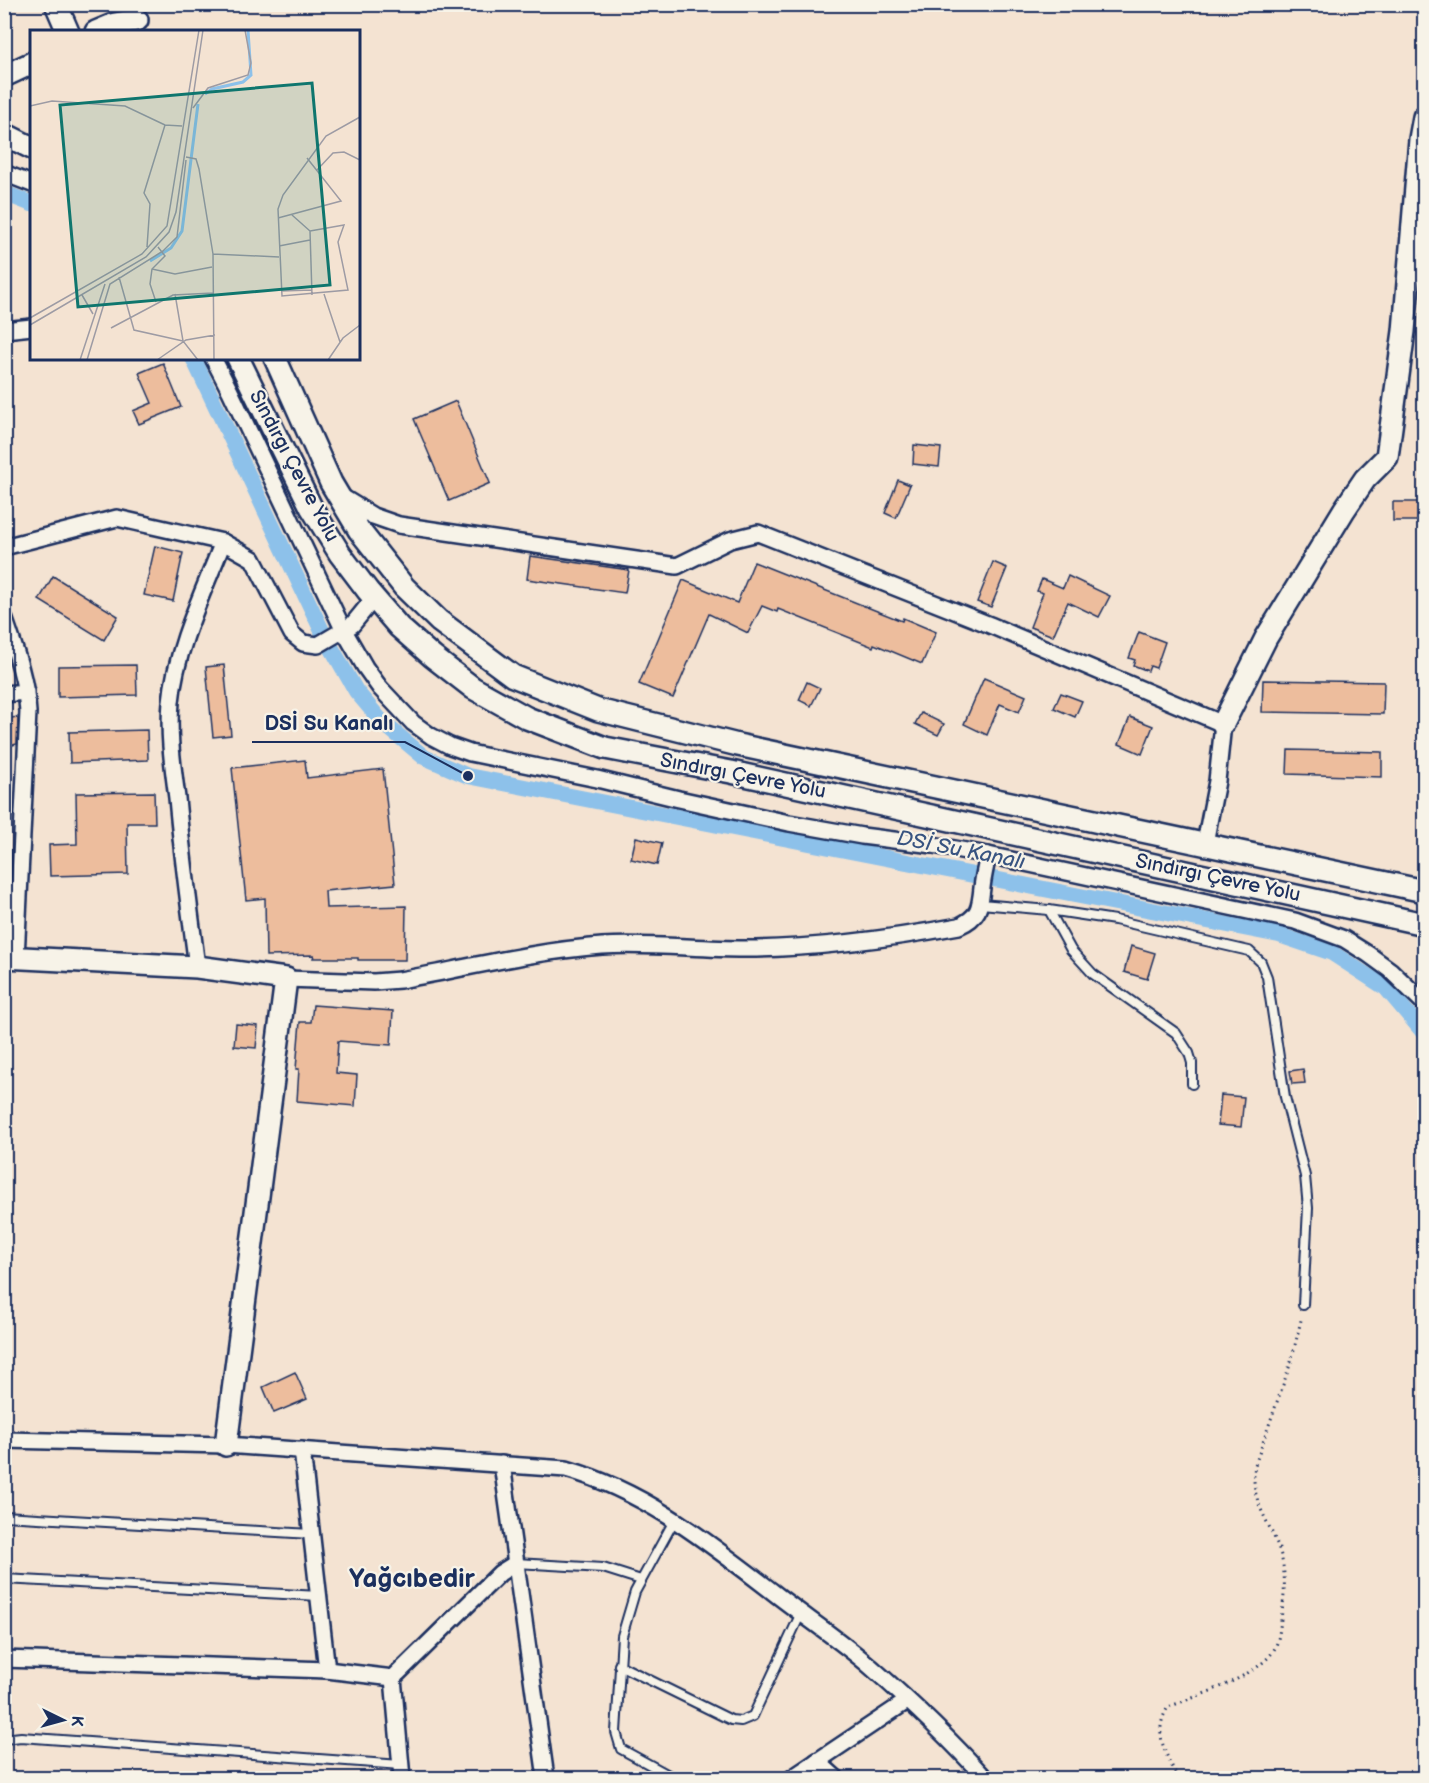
<svg xmlns="http://www.w3.org/2000/svg" width="1429" height="1783" font-family="'Balsamiq Sans',sans-serif">
<style>
.lines{fill:none;stroke-linecap:round;stroke-linejoin:round}
.canal{stroke:#8dc1ea;stroke-width:16}
.building{fill:#edbd9d;stroke:#1b2f5e;stroke-width:1.5}
.lane-casing{stroke:#1b2f5e;stroke-width:12}
.street-casing{stroke:#1b2f5e;stroke-width:20}
.secondary-casing{stroke:#1b2f5e;stroke-width:26}
.path{stroke:#1b2f5e;stroke-width:3;stroke-dasharray:1.5 4.5;stroke-linecap:butt}
.lane{stroke:#f7f3e8;stroke-width:8}
.street{stroke:#f7f3e8;stroke-width:15}
.secondary{stroke:#f7f3e8;stroke-width:21}
.labels{text-anchor:middle;dominant-baseline:central;stroke-width:4.5;stroke-linejoin:round;paint-order:stroke}
.street-label{font-size:20px;fill:#1b2f5e;stroke:#f7f3e8}
.water-label{font-size:21px;font-style:italic;fill:#385481;stroke:#f7f3e8}
.district-label{font-size:26px;font-weight:bold;fill:#1b2f5e;stroke:#f7f3e8}
.inset-river{fill:none;stroke:#8dc1ea;stroke-width:3}
.inset-road{fill:none;stroke:#9d9ba4;stroke-width:1.5}
.view{fill:#0f766e;fill-opacity:0.15;stroke:#0f766e;stroke-width:3}
.inset-edge{fill:none;stroke:#1b2f5e;stroke-width:3}
.leader{fill:none;stroke:#1b2f5e;stroke-width:2}
.callout-dot{fill:#1b2f5e;stroke:#f7f3e8;stroke-width:2}
.callout-label{font-size:21px;text-anchor:middle;font-weight:bold;fill:#1b2f5e;stroke:#f7f3e8;stroke-width:4.5;stroke-linejoin:round;paint-order:stroke}
</style>
<rect width="100%" height="100%" fill="#f4e3d2"/>
<filter id="ink" filterUnits="userSpaceOnUse"><feTurbulence type="fractalNoise" baseFrequency=".0167" numOctaves="2"/><feDisplacementMap in="SourceGraphic" scale="12" xChannelSelector="R" yChannelSelector="G"/><feConvolveMatrix kernelMatrix="1 2 1 2 8 2 1 2 1" color-interpolation-filters="sRGB"/></filter>
<g filter="url(#ink)">
<g class="lines">
<!-- canal -->
<g class="canal">
<path d="M 4,193 L 32,204"/>
<path d="M 193,358 L 323,633 L 356,691 L 382,722 L 424,757 L 468,776 L 1279,935 L 1332,953 L 1386,988 L 1424,1033"/>
</g>
</g>
<!-- building -->
<g class="building">
<path d="M 163,363 L 181,407 L 139,424 L 133,411 L 152,403 L 139,373 Z"/>
<path d="M 456,401 L 490,483 L 449,501 L 414,419 Z"/>
<path d="M 914,445 L 941,448 L 939,467 L 913,464 Z"/>
<path d="M 898,480 L 910,485 L 896,518 L 885,513 Z"/>
<path d="M 1393,502 L 1421,502 L 1422,521 L 1393,521 Z"/>
<path d="M 155,546 L 183,553 L 173,601 L 144,595 Z"/>
<path d="M 530,556 L 629,570 L 625,593 L 527,579 Z"/>
<path d="M 754,562 L 902,621 L 903,618 L 936,632 L 922,664 L 874,644 L 873,647 L 778,609 L 777,612 L 762,606 L 748,633 L 709,614 L 673,698 L 639,684 L 683,580 L 737,603 Z"/>
<path d="M 993,562 L 1007,568 L 991,607 L 977,602 Z"/>
<path d="M 53,576 L 118,616 L 104,640 L 39,600 Z"/>
<path d="M 1068,576 L 1110,596 L 1099,617 L 1068,602 L 1053,636 L 1030,627 L 1043,593 L 1037,591 L 1042,579 L 1063,588 Z"/>
<path d="M 1139,632 L 1165,642 L 1156,668 L 1150,666 L 1148,671 L 1133,665 L 1135,660 L 1129,658 Z"/>
<path d="M 136,665 L 137,695 L 58,697 L 58,666 Z"/>
<path d="M 224,665 L 231,735 L 213,737 L 206,667 Z"/>
<path d="M 984,678 L 1026,696 L 1019,712 L 1000,704 L 987,735 L 964,724 Z"/>
<path d="M 1263,680 L 1384,682 L 1383,714 L 1262,712 Z"/>
<path d="M 807,682 L 820,688 L 811,706 L 799,700 Z"/>
<path d="M 1061,693 L 1082,701 L 1075,717 L 1054,708 Z"/>
<path d="M 921,713 L 944,724 L 938,735 L 915,724 Z"/>
<path d="M 18,717 L 17,744 L 4,747 L 4,719 Z"/>
<path d="M 1130,717 L 1153,726 L 1142,754 L 1119,744 Z"/>
<path d="M 147,730 L 148,760 L 70,763 L 69,732 Z"/>
<path d="M 1288,750 L 1382,752 L 1382,777 L 1287,774 Z"/>
<path d="M 305,760 L 307,778 L 383,769 L 395,884 L 325,891 L 326,908 L 406,906 L 405,960 L 358,960 L 358,958 L 313,958 L 314,955 L 266,956 L 265,898 L 246,900 L 232,768 Z"/>
<path d="M 154,792 L 155,823 L 127,823 L 128,874 L 50,876 L 49,845 L 77,844 L 76,793 Z"/>
<path d="M 636,837 L 662,843 L 657,865 L 631,859 Z"/>
<path d="M 1131,946 L 1155,953 L 1147,979 L 1124,972 Z"/>
<path d="M 313,1005 L 393,1011 L 391,1045 L 338,1041 L 336,1073 L 357,1075 L 355,1106 L 297,1101 L 299,1069 L 296,1069 L 300,1022 L 311,1022 Z"/>
<path d="M 236,1024 L 258,1026 L 256,1048 L 234,1046 Z"/>
<path d="M 1303,1069 L 1305,1083 L 1292,1084 L 1290,1071 Z"/>
<path d="M 1221,1095 L 1244,1097 L 1241,1127 L 1218,1125 Z"/>
<path d="M 295,1372 L 307,1399 L 274,1413 L 263,1387 Z"/>
</g>
<g class="lines">
<defs>
<g id="lane">
<path d="M 981,904 L 1049,910 L 1115,920 L 1249,951 L 1261,962 L 1267,977 L 1285,1097 L 1305,1176 L 1308,1208 L 1303,1305"/>
<path d="M 1049,910 L 1071,950 L 1093,974 L 1176,1033 L 1189,1053 L 1192,1063 L 1192,1084"/>
<path d="M 4,1516 L 311,1534"/>
<path d="M 516,1563 L 603,1568 L 641,1580"/>
<path d="M 4,1579 L 319,1596"/>
<path d="M 619,1665 L 731,1720 L 741,1721 L 753,1716 L 801,1613"/>
<path d="M 4,1739 L 21,1737 L 401,1765"/>
<path d="M 674,1778 L 621,1749 L 616,1732 L 622,1636 L 635,1592 L 675,1519"/>
</g>
<g id="street">
<path d="M 4,173 L 32,184"/>
<path d="M 4,330 L 32,327"/>
<path d="M 213,358 L 230,391 L 343,629 L 365,667 L 380,688 L 413,723 L 431,736 L 450,746 L 470,753 L 597,779 L 679,799 L 789,823 L 862,836 L 933,845 L 988,855 L 1295,921 L 1344,939 L 1368,954 L 1390,970 L 1424,1003"/>
<path d="M 342,497 L 373,516 L 399,525 L 677,566 L 730,540 L 758,533 L 990,625 L 1223,724 L 1217,781 L 1205,843"/>
<path d="M 4,547 L 117,518 L 223,542 L 253,559 L 292,634 L 303,643 L 318,645 L 352,625 L 374,598"/>
<path d="M 4,617 C 15,649 26,679 28,712 L 16,958"/>
<path d="M 4,694 L 26,692"/>
<path d="M 197,967 C 190,911 182,855 177,798 C 173,767 168,735 171,702 C 176,647 203,593 223,542"/>
<path d="M 286,979 L 374,982 L 400,980 C 467,968 534,951 602,946 C 649,943 696,949 743,949 C 815,949 888,939 959,926 C 979,917 980,908 982,888 C 983,877 986,866 988,855"/>
<path d="M 4,1440 L 226,1445 L 566,1469 C 645,1491 709,1543 773,1592 C 805,1617 840,1640 871,1667 C 911,1702 950,1739 985,1778"/>
<path d="M 302,1450 L 327,1670"/>
<path d="M 502,1464 L 546,1778"/>
<path d="M 4,1659 L 327,1670 L 393,1678 L 500,1573 L 516,1563"/>
<path d="M 393,1678 L 402,1778"/>
<path d="M 817,1761 L 836,1778"/>
<path d="M 792,1778 L 907,1701"/>
</g>
<g id="secondary">
<path d="M 56,4 L 68,32"/>
<path d="M 96,32 L 115,24 L 137,20"/>
<path d="M 4,76 L 32,63"/>
<path d="M 4,134 L 32,148"/>
<path d="M 238,358 L 311,507 L 340,554 L 368,591 L 399,627 L 433,657 L 473,688 L 527,718 L 605,748 L 731,772 L 1424,924"/>
<path d="M 275,358 L 331,483 L 359,530 L 404,587 L 439,621 L 513,676 L 598,710 L 738,745 L 1424,891"/>
<path d="M 1223,724 L 1266,638 L 1344,510 L 1365,479 L 1387,457 L 1404,331 L 1420,139 L 1424,117"/>
<path d="M 4,957 L 197,967 L 286,979 L 226,1445"/>
</g>
</defs>
<!-- lane casing -->
<use href="#lane" class="lane-casing"/>
<!-- street casing -->
<use href="#street" class="street-casing"/>
<!-- secondary casing -->
<use href="#secondary" class="secondary-casing"/>
<!-- path -->
<path class="path" d="M 1178,1778 C 1166,1754 1152,1733 1168,1707 C 1197,1696 1261,1676 1275,1648 C 1280,1637 1280,1624 1282,1612 C 1285,1592 1286,1572 1280,1552 C 1270,1521 1249,1501 1255,1465 L 1291,1362 L 1302,1316"/>
<!-- lane -->
<use href="#lane" class="lane"/>
<!-- street -->
<use href="#street" class="street"/>
<!-- secondary -->
<use href="#secondary" class="secondary"/>
</g>
</g>
<g class="labels">
<!-- street labels -->
<g class="street-label">
<text transform="translate(294 466) rotate(62)">Sındırgı Çevre Yolu</text>
<text transform="translate(743 776) rotate(11)">Sındırgı Çevre Yolu</text>
<text transform="translate(1218 878) rotate(12)">Sındırgı Çevre Yolu</text>
</g>
<!-- water labels -->
<g class="water-label">
<text transform="translate(961 850) rotate(11)">DSİ Su Kanalı</text>
</g>
<!-- district labels -->
<g class="district-label">
<text x="412" y="1579">Yağcıbedir</text>
</g>
</g>
<!-- overview -->
<g transform="translate(30 30)">
<rect width="330" height="330" fill="#f4e3d2"/>
<path class="inset-river" d="M 175,64 L 182,59 L 213,52 L 221,45 L 218,0M 120,231 L 141,218 L 152,201 L 168,74"/>
<path class="inset-road" d="M 0,76 L 22,71 L 95,76 L 135,95M 163,78 L 178,58 L 218,45 L 221,33 L 215,0M 156,127 L 166,129 L 169,139 L 183,224M 287,140 L 303,123 L 314,122 L 330,130M 262,185 L 280,201 L 282,265M 248,188 L 311,171 L 277,128M 280,201 L 314,195 L 308,212 L 318,260 L 252,266 L 248,179 L 253,165 L 296,106 L 330,87M 249,216 L 280,210M 117,217 L 120,174 L 114,163 L 135,95 L 152,96M 122,239 L 145,244 L 182,237M 89,247 L 104,300 L 153,311M 251,261 L 282,260M 145,264 L 153,311 L 168,330M 294,264 L 310,312M 52,265 L 63,284M 126,272 L 120,254 L 122,239 L 135,226 L 128,217M 0,288 L 112,224 L 137,196 L 169,0M 0,295 L 116,227 L 139,202 L 146,182 L 173,0M 81,298 L 143,265 L 183,263M 50,330 L 75,254M 57,330 L 80,254 L 133,221 L 147,207 L 156,130M 127,330 L 156,310 L 185,305M 184,330 L 183,224 L 249,227M 298,330 L 313,308 L 330,295"/>
<path class="view" d="M 282,53 L 300,255 L 48,277 L 30,75 Z"/>
<rect width="330" height="330" class="inset-edge"/>
</g>
<!-- callouts -->
<path class="leader" d="M468 776L405 742H252"/>
<circle class="callout-dot" cx="468" cy="776" r="6"/>
<g class="callout-label">
<text x="329" y="730">DSİ Su Kanalı</text>
</g>
<!-- margin -->
<rect width="1429" height="1783" fill="none" stroke="#f7f3e8" stroke-width="24"/>
<rect x="12" y="12" width="1405" height="1759" fill="none" stroke="#1b2f5e" stroke-width="2" filter="url(#ink)"/>
<!-- north arrow -->
<g transform="translate(63 1720) rotate(95)" stroke="#f7f3e8" stroke-width="4.5" paint-order="stroke">
<path d="M0-4.5L10 22L0 15L-10 22Z" fill="#1b2f5e"/>
<text y="-9" font-size="16" font-weight="bold" text-anchor="middle" fill="#1b2f5e">K</text>
</g>
</svg>
